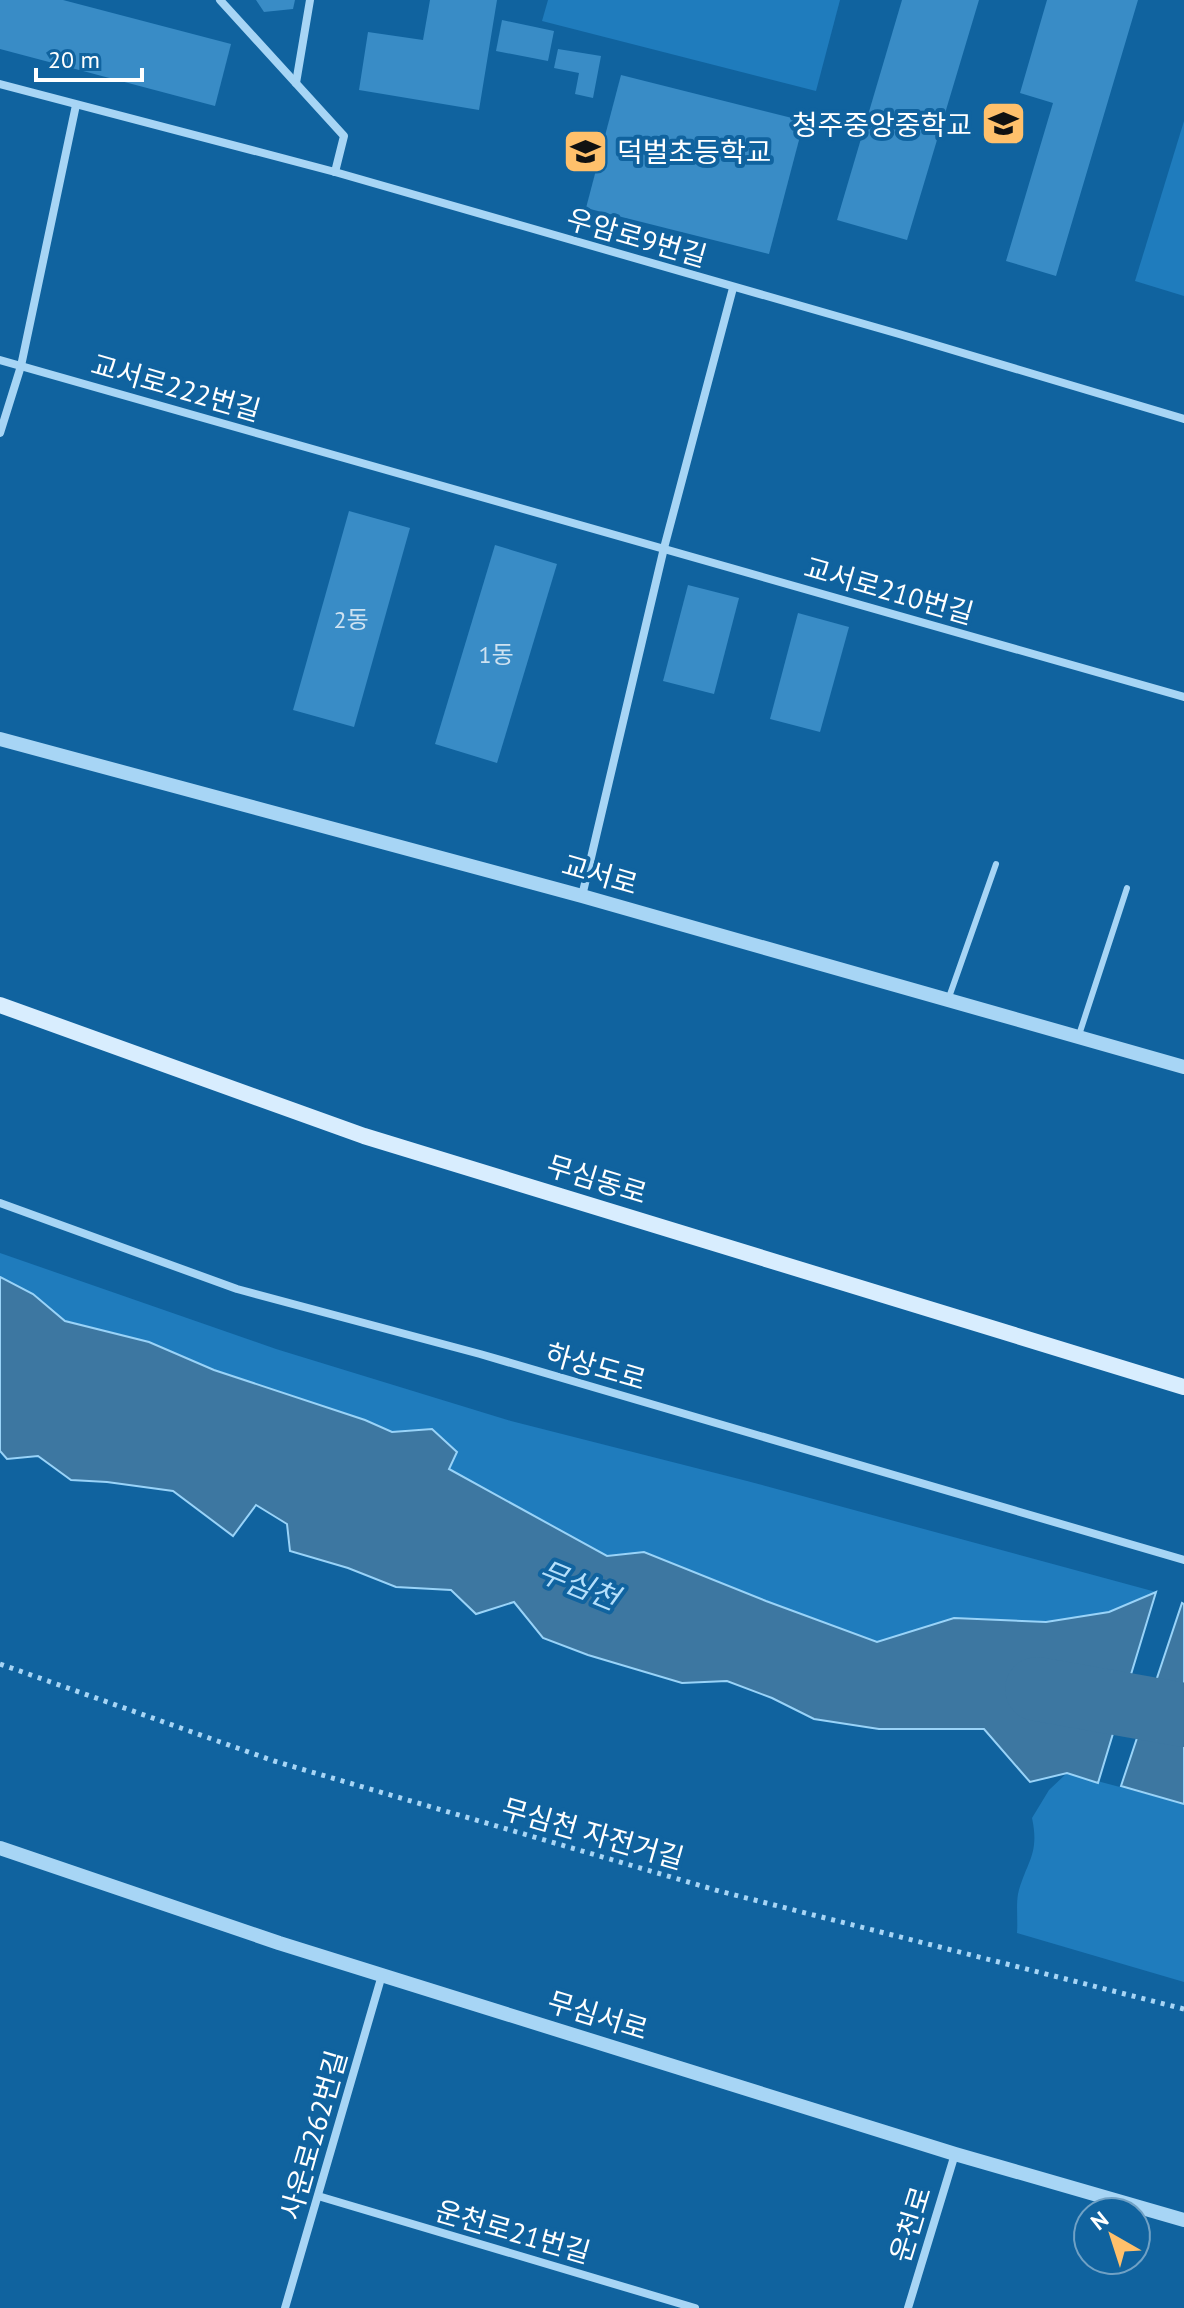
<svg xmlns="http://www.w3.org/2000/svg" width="1184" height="2308" font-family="'PT Sans','Noto Sans KR',sans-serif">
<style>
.green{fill:#1f7cbd}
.water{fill:#3d77a1;stroke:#99d3f8;stroke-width:2}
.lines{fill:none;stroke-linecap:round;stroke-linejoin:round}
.river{stroke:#3d77a1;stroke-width:64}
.building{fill:#398cc6}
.path{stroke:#a7d5f5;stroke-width:5;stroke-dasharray:4 6;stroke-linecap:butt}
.service{stroke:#a7d5f5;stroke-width:6}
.minor{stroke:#a7d5f5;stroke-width:8}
.tertiary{stroke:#a7d5f5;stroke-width:14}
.secondary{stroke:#d8edfe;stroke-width:16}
.labels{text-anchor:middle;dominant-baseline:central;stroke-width:8;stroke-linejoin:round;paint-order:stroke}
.number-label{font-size:24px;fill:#cee2f1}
.poi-label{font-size:28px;fill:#fff;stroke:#10639f;text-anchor:end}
.street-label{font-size:28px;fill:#fff;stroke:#10639f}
.water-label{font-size:30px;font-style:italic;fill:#b4dffb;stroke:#10639f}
</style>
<rect width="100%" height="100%" fill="#10639f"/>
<!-- green -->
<g class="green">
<path d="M 548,0 L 840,0 L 816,91 L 542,21 Z"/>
<path d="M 1184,121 L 1184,296 L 1135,281 Z"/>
<path d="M 0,1253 L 276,1349 L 511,1421 L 747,1481 L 1156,1592 L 1110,1612 L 1046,1622 L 954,1618 L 877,1642 L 766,1601 L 644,1552 L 607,1556 L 449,1469 L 432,1429 L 392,1432 L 365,1420 L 214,1370 L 149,1342 L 65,1321 L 33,1294 L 0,1277 Z"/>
<path d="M 1067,1773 L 1184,1804 L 1184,1982 L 1017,1933 C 1018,1921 1016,1906 1018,1894 C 1026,1862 1040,1855 1032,1818 L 1049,1790 Z"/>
</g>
<!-- water -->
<g class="water">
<path d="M 0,1277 L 33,1294 L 65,1321 L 149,1342 L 214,1370 L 365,1420 L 392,1432 L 432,1429 L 457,1452 L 449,1469 L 607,1556 L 644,1552 L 766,1601 L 877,1642 L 954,1618 L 1046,1622 L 1109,1612 L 1156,1592 L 1098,1783 L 1067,1773 L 1030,1782 L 984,1729 L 879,1729 L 814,1719 L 772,1698 L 727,1681 L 682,1683 L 588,1655 L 543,1638 L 514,1602 L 476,1614 L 451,1590 L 396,1587 L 348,1568 L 290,1551 L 287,1524 L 256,1505 L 233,1536 L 173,1491 L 107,1482 L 71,1480 L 38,1456 L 7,1459 L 0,1451 Z"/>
<path d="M 1182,1603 L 1184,1604 L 1184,1804 L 1121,1786 Z"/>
</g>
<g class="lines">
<!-- river -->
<path class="river" d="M 1037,1689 L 1184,1715"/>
</g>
<!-- building -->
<g class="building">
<path d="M 0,0 L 63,0 L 231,44 L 215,106 L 0,49 Z"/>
<path d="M 256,0 L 295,0 L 293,9 L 264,12 Z"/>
<path d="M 430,0 L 497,0 L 479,110 L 359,90 L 368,32 L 423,40 Z"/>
<path d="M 902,0 L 979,0 L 907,240 L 837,220 Z"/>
<path d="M 1047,0 L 1138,0 L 1056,276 L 1006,261 L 1053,103 L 1020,93 Z"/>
<path d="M 502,20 L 554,31 L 548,61 L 496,51 Z"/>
<path d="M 558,49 L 601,56 L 593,98 L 575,94 L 579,73 L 554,68 Z"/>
<path d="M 621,75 L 804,121 L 769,254 L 586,208 Z"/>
<path d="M 349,511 L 410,528 L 354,727 L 293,710 Z"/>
<path d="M 495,545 L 557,564 L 497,763 L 435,744 Z"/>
<path d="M 688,585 L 739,598 L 714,694 L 663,681 Z"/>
<path d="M 798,613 L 849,627 L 820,732 L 770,719 Z"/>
</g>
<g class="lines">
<!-- path -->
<path class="path" d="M 0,1664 L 274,1761 L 719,1891 L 1184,2009"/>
<!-- service -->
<g class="service">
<path d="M 948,1000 L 996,864"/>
<path d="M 1078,1038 L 1127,888"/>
</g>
<!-- minor -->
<g class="minor">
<path d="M 220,0 L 344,136 L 335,172"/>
<path d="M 296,83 L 310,0"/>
<path d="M 0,84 L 335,172 L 899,334 L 1184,419"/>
<path d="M 0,360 L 1184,697"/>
<path d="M 0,433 L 21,366 L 76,105"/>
<path d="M 582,896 L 664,548 L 733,288"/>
<path d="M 0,1203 L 237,1289 L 480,1354 L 1184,1560"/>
<path d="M 318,2196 L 695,2308"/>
<path d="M 285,2308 L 382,1975"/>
<path d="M 908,2308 L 955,2154"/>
</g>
<!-- tertiary -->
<g class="tertiary">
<path d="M 0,739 L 582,896 L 1184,1067"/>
<path d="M 0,1848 L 279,1943 L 955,2154 L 1184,2220"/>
</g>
<!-- secondary -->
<path class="secondary" d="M 0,1005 L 364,1136 L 1184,1387"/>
</g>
<!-- icons -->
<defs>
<symbol id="school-square" viewBox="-11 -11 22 22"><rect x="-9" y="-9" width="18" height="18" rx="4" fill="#ffc06b" stroke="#10639f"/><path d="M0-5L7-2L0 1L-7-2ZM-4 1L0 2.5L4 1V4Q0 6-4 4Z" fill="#111"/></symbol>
</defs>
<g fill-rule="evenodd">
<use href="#school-square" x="978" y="98" width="51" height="51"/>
<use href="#school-square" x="560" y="126" width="51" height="51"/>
</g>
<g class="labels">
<!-- number labels -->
<g class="number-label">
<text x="351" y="619">2동</text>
<text x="496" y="654">1동</text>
</g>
<!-- poi labels -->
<g class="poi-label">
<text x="972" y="124">청주중앙중학교</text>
<text x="617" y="151" text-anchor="start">덕벌초등학교</text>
</g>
<!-- street labels -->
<g class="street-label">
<text transform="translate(637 237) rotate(16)">우암로9번길</text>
<text transform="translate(176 387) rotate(16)">교서로222번길</text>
<text transform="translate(889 590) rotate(16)">교서로210번길</text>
<text transform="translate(600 874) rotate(16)">교서로</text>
<text transform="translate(597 1179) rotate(17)">무심동로</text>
<text transform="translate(596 1366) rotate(16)">하상도로</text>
<text transform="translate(593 1833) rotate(16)">무심천 자전거길</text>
<text transform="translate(598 2015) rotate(17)">무심서로</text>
<text transform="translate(313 2135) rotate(-74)">사운로262번길</text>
<text transform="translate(910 2224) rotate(-73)">운천로</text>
<text transform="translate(513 2231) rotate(16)">운천로21번길</text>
</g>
<!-- water labels -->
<g class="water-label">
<text transform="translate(579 1584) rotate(22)">무심천</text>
</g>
</g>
<!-- north arrow -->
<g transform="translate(1112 2236) rotate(321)"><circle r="38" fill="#10639f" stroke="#70a1c5" stroke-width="2"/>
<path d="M0-6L14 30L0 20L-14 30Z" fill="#ffc06b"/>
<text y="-12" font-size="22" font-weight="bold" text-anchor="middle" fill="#ffffff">N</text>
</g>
<!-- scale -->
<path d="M36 68v12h106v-12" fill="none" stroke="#ffffff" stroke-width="4"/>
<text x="48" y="68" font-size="24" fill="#ffffff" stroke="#10639f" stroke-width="6" paint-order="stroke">20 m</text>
</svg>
